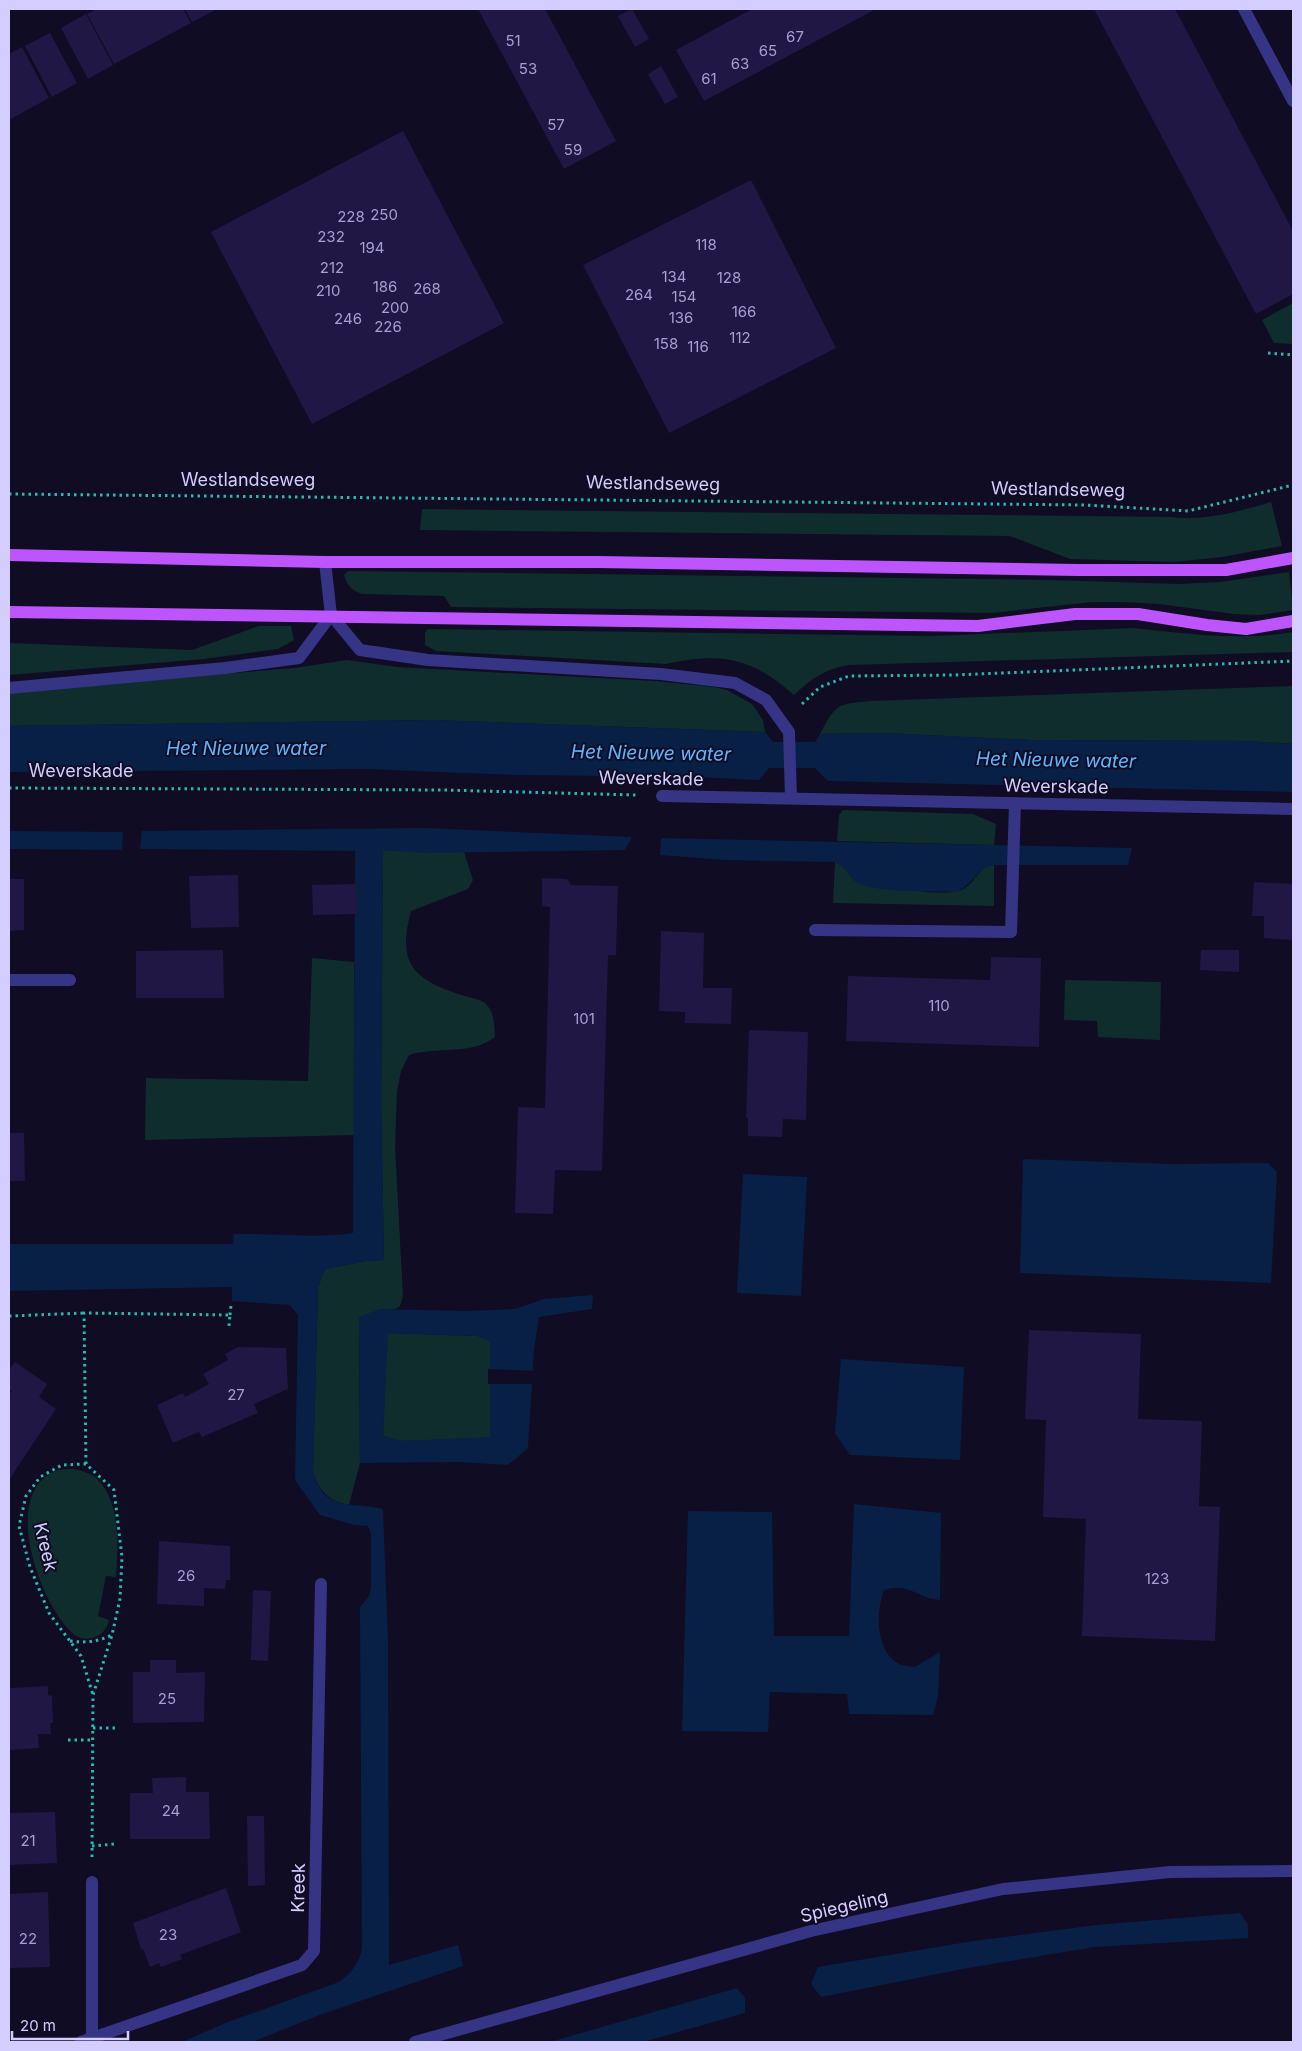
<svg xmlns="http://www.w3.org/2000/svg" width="1302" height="2051" font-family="Inter,sans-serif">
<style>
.green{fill:#0f2d2c}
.water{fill:#082046;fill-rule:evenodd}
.pier{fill:#100c23}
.building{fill:#201745}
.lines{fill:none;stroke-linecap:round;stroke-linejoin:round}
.path{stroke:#26bbb0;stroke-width:3;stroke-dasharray:2.5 4;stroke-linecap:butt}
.minor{stroke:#363485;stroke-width:12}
.major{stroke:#bd55ff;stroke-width:12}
.labels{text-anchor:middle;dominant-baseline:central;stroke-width:4;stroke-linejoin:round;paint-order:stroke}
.number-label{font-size:15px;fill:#a6a0d0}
.street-label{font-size:18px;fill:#d3ceff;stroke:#100c23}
.water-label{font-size:19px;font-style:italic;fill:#5cb6ff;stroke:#100c23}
</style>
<rect width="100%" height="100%" fill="#100c23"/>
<!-- green -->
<g class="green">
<path d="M 1293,303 L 1293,344 L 1274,343 L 1262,320 Z"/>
<path d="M 1271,502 L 1282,546 L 1222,557 L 1174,562 L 1070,559 L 1010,536 L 420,530 L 422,509 L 1170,517 C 1206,521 1237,512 1271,502 Z"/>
<path d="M 348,571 L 1048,580 L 1179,584 L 1220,582 L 1289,572 L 1293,610 L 1260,615 L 1234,614 L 1159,604 L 1122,602 L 1092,602 L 992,613 L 451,607 L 444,596 L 362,594 C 352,590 347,586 344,575 Z"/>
<path d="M 259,626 L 291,626 L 294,640 L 278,649 L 204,659 L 9,675 L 9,643 L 192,650 Z"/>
<path d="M 1134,628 C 1188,634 1239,641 1293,632 L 1293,652 L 850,665 C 826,668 811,679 794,695 C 751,657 721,652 666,664 L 436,651 L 425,645 L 425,633 L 428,629 L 933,636 Z"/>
<path d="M 347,660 L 397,667 L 655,681 L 714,687 L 727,690 L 752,704 L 763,720 L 765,732 L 433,720 L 9,726 L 9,692 L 294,668 Z"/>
<path d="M 1293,686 L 1293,744 L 1246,741 L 1031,740 L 883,733 L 820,734 C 836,703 838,704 872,701 Z"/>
<path d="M 843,810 L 973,814 L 996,824 L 994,845 L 837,841 L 839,815 Z"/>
<path d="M 383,850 L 464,852 L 473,880 L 468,889 L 411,911 C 397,963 412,979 461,995 C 468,997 481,999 486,1004 C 495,1013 494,1025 495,1037 C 471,1056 437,1046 409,1055 L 401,1071 L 397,1091 L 395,1146 L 403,1296 L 400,1306 L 395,1309 L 381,1309 L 359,1318 L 360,1463 L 349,1505 C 330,1502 319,1491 313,1472 L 318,1287 L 325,1269 L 366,1261 L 384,1260 L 381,1103 Z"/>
<path d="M 835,862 L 847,868 L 853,878 C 880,883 936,899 961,890 C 975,885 978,866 994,865 L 994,906 L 833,903 Z"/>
<path d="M 312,958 L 354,962 L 354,1135 L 145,1140 L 146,1078 L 308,1081 Z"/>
<path d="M 1065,980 L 1161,982 L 1160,1040 L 1098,1037 L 1097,1021 L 1064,1020 Z"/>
<path d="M 387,1333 L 478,1336 L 490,1341 L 490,1438 L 400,1441 L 383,1436 Z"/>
<path d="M 74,1469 C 82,1471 92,1473 98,1480 C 121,1503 118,1547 116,1577 L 106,1576 L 98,1616 L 109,1620 C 106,1638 84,1645 71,1632 C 40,1602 0,1495 55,1471 C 60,1469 68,1469 74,1469 Z"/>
</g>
<!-- water -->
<g class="water">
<path d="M 433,720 L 765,732 L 773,742 L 815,742 L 820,734 L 883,733 L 1031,740 L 1246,741 L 1293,744 L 1293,792 L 828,781 L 815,768 L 769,768 L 759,780 L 695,777 L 517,775 L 366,769 L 9,772 L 9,726 Z"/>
<path d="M 424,828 L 632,837 L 625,850 L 422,853 L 383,850 L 381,1103 L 384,1260 L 366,1261 L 325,1269 L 318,1287 L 313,1472 C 325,1513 351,1501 383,1509 L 388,1642 L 389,1965 L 458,1945 L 463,1966 L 322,2014 L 252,2042 L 182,2042 L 228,2022 L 339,1982 C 352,1972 358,1965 362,1949 L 360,1607 L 369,1596 L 371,1588 L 371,1534 L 368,1526 L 354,1525 L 320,1515 L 295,1480 L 298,1315 L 290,1305 L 232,1301 L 232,1287 L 9,1291 L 9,1244 L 233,1244 L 234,1234 C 274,1233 313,1239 353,1233 L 355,851 L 140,849 L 142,831 Z"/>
<path d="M 9,831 L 123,832 L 122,850 L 9,849 Z"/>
<path d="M 661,838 L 1132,848 L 1128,865 L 991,865 C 976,871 971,887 955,892 C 933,891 876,893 858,883 C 848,878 849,869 835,862 L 726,860 L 660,855 Z"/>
<path d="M 1023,1159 L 1172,1164 L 1268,1163 L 1277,1172 L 1271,1283 L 1020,1273 Z"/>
<path d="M 743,1174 L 807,1177 L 801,1296 L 737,1293 Z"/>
<path d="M 593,1295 L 592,1309 L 539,1317 L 534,1350 L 528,1448 L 508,1465 L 459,1462 L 360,1463 L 359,1317 L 381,1309 L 466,1311 L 515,1309 L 544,1299 ZM 388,1333 L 478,1336 L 490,1341 L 490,1437 L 400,1441 L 383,1436 Z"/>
<path d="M 841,1359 L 964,1367 L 960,1460 L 850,1455 L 835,1433 Z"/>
<path d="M 854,1504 L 941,1513 L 940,1600 C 916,1598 910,1582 884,1590 C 876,1612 875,1651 899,1664 C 903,1666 911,1666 915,1667 L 940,1652 L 938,1696 L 933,1715 L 849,1714 L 847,1694 L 770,1692 L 768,1732 L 682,1731 L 688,1511 L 772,1512 L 774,1636 L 849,1636 Z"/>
<path d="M 1240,1913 L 1248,1924 L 1248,1938 L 1094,1947 L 968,1968 L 821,1997 L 811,1984 L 818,1967 L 967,1942 L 1096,1925 Z"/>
<path d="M 737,1988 L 745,1998 L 745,2013 L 643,2042 L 550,2042 Z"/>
</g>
<!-- pier -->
<path class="pier" d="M 488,1369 L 535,1371 L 535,1384 L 488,1384 Z"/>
<!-- building -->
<g class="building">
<path d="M 96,9 L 183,9 L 191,23 L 114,64 L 87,14 Z"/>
<path d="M 185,9 L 217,9 L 192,22 Z"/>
<path d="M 478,9 L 545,9 L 616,141 L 564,169 Z"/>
<path d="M 632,9 L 649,39 L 635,47 L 618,16 Z"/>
<path d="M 752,9 L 876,9 L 704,101 L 676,50 Z"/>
<path d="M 1094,9 L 1175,9 L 1293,231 L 1293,294 L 1256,314 Z"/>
<path d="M 86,14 L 113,65 L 88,79 L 61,28 Z"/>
<path d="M 50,33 L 77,83 L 52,97 L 25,46 Z"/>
<path d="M 22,47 L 49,98 L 9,120 L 9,54 Z"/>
<path d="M 661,66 L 678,97 L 665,104 L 648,74 Z"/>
<path d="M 403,131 L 504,323 L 312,424 L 211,232 Z"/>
<path d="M 751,180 L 836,348 L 669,433 L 583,265 Z"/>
<path d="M 238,875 L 239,927 L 191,928 L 189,876 Z"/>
<path d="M 542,878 L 567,879 L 571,885 L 618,886 L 616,955 L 608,955 L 602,1171 L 555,1170 L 553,1214 L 515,1213 L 518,1107 L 545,1108 L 550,907 L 542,906 Z"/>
<path d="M 9,879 L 24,879 L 24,930 L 9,931 Z"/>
<path d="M 1254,882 L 1293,884 L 1293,940 L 1264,938 L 1264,916 L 1252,916 Z"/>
<path d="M 356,884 L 357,914 L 313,915 L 312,885 Z"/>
<path d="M 661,931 L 704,933 L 703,988 L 732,988 L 731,1024 L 685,1023 L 685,1012 L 659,1011 Z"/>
<path d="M 223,950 L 224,998 L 136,998 L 136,951 Z"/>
<path d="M 1201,950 L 1239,950 L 1239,972 L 1200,970 Z"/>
<path d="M 991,957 L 1041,958 L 1039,1047 L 846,1041 L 848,976 L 990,980 Z"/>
<path d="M 749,1030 L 808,1032 L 806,1120 L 783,1119 L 782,1137 L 748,1136 L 748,1118 L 746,1118 Z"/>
<path d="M 9,1133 L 24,1133 L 25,1181 L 9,1181 Z"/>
<path d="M 1029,1330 L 1141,1334 L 1138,1419 L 1202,1421 L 1199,1506 L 1220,1507 L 1215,1641 L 1082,1636 L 1086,1519 L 1043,1517 L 1046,1420 L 1025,1419 Z"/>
<path d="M 238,1347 L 286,1348 L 288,1389 L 254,1404 L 258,1413 L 202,1437 L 199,1432 L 173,1443 L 157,1405 L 183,1393 L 185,1397 L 209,1384 L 203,1374 L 228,1360 L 225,1354 Z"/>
<path d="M 15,1362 L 47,1384 L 39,1397 L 56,1409 L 9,1480 L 9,1395 L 12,1391 L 9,1389 L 9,1370 Z"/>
<path d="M 159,1541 L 230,1546 L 230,1580 L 226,1580 L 225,1589 L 204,1588 L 204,1606 L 157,1604 Z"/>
<path d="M 253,1590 L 271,1591 L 268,1661 L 251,1660 Z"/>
<path d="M 150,1660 L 176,1660 L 176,1673 L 205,1672 L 204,1722 L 133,1723 L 133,1672 L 150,1672 Z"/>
<path d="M 48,1686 L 48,1695 L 52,1696 L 53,1723 L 50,1723 L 51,1734 L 38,1734 L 39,1748 L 9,1750 L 9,1688 Z"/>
<path d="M 186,1777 L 186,1792 L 209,1792 L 210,1839 L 130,1839 L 130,1793 L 153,1793 L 152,1778 Z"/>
<path d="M 55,1812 L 57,1863 L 9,1865 L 9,1813 Z"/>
<path d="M 247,1816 L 264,1816 L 265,1885 L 248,1886 Z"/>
<path d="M 226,1888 L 241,1932 L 180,1955 L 182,1959 L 161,1967 L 159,1963 L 150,1967 L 143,1949 L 141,1949 L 133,1923 Z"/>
<path d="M 48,1892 L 50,1967 L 9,1968 L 9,1894 Z"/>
</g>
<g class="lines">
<!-- path -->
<g class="path">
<path d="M 1268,353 L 1293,355"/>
<path d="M 9,494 L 1085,505 L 1188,511 L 1293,485"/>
<path d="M 802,704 L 820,687 L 849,676 L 954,675 L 1293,661"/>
<path d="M 9,788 L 443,790 L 636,795"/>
<path d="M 230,1315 L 231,1305"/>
<path d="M 9,1316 L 84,1313"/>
<path d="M 86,1464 L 84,1313 L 230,1315 L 229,1326"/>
<path d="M 70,1641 C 86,1643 97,1642 112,1635"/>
<path d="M 93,1728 L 115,1728"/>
<path d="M 68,1740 L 93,1740"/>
<path d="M 92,1846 L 115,1844"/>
<path d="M 92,1857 L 93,1695 L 112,1635 L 120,1599 L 122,1557 L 114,1490 L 86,1464 L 62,1465 L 40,1477 L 26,1496 L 19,1526 L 30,1567 L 49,1613 L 81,1656 L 93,1695"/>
</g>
<!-- minor -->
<g class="minor">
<path d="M 1244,9 L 1293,101"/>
<path d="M 331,615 L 360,650 L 428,660 L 661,674 L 735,683 L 766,700 L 789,732 L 791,798"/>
<path d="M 9,688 L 225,668 L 299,658 L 331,615 L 325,562"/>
<path d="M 662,796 L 1293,809"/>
<path d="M 815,930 L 1011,932 L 1015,803"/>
<path d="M 9,980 L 70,980"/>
<path d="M 92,1882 L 92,2037 L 94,2042"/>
<path d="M 81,2042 L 302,1965 L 314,1951 L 321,1584"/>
<path d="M 415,2042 L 811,1931 L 1003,1889 L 1170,1872 L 1293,1871"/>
</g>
<!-- major -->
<g class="major">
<path d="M 9,555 L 325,562 L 598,562 L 1078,570 L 1226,570 L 1293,558"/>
<path d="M 9,612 L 978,626 L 1075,614 L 1138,614 L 1207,625 L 1246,629 L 1293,621"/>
</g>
</g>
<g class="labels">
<!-- number labels -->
<g class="number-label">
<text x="795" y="36">67</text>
<text x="513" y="40">51</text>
<text x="768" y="50">65</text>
<text x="740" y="63">63</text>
<text x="528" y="68">53</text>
<text x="709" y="78">61</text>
<text x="556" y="124">57</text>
<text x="573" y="149">59</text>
<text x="384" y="214">250</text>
<text x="351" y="216">228</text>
<text x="331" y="236">232</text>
<text x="706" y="244">118</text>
<text x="372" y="247">194</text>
<text x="332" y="267">212</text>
<text x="674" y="276">134</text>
<text x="729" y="277">128</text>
<text x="385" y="286">186</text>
<text x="427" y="288">268</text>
<text x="328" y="290">210</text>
<text x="639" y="294">264</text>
<text x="684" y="296">154</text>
<text x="395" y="307">200</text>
<text x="744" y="311">166</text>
<text x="681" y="317">136</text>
<text x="348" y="318">246</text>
<text x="388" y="326">226</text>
<text x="740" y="337">112</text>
<text x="666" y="343">158</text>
<text x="698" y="346">116</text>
<text x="939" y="1005">110</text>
<text x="584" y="1018">101</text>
<text x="236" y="1394">27</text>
<text x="186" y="1575">26</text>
<text x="1157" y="1578">123</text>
<text x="167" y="1698">25</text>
<text x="171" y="1810">24</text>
<text x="28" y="1840">21</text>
<text x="168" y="1934">23</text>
<text x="28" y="1938">22</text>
</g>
<!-- street labels -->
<g class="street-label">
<text x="248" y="479">Westlandseweg</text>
<text transform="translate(653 483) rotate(1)">Westlandseweg</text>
<text transform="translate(1058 489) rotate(1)">Westlandseweg</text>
<text x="81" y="770">Weverskade</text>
<text transform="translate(651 778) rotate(1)">Weverskade</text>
<text transform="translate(1056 786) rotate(1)">Weverskade</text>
<text transform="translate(46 1547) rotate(76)">Kreek</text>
<text transform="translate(298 1888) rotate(-89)">Kreek</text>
<text transform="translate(844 1906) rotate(-13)">Spiegeling</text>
</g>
<!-- water labels -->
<g class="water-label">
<text x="246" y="748">Het Nieuwe water</text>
<text transform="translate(651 753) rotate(1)">Het Nieuwe water</text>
<text transform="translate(1056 760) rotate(1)">Het Nieuwe water</text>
</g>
</g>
<!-- border -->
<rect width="1302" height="2051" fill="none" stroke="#d3ceff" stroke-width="20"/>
<!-- scale -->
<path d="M12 2031v8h116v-8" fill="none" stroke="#d3ceff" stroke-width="2.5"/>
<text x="20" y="2031" font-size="15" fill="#d3ceff" stroke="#100c23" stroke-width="4" paint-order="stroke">20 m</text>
</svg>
